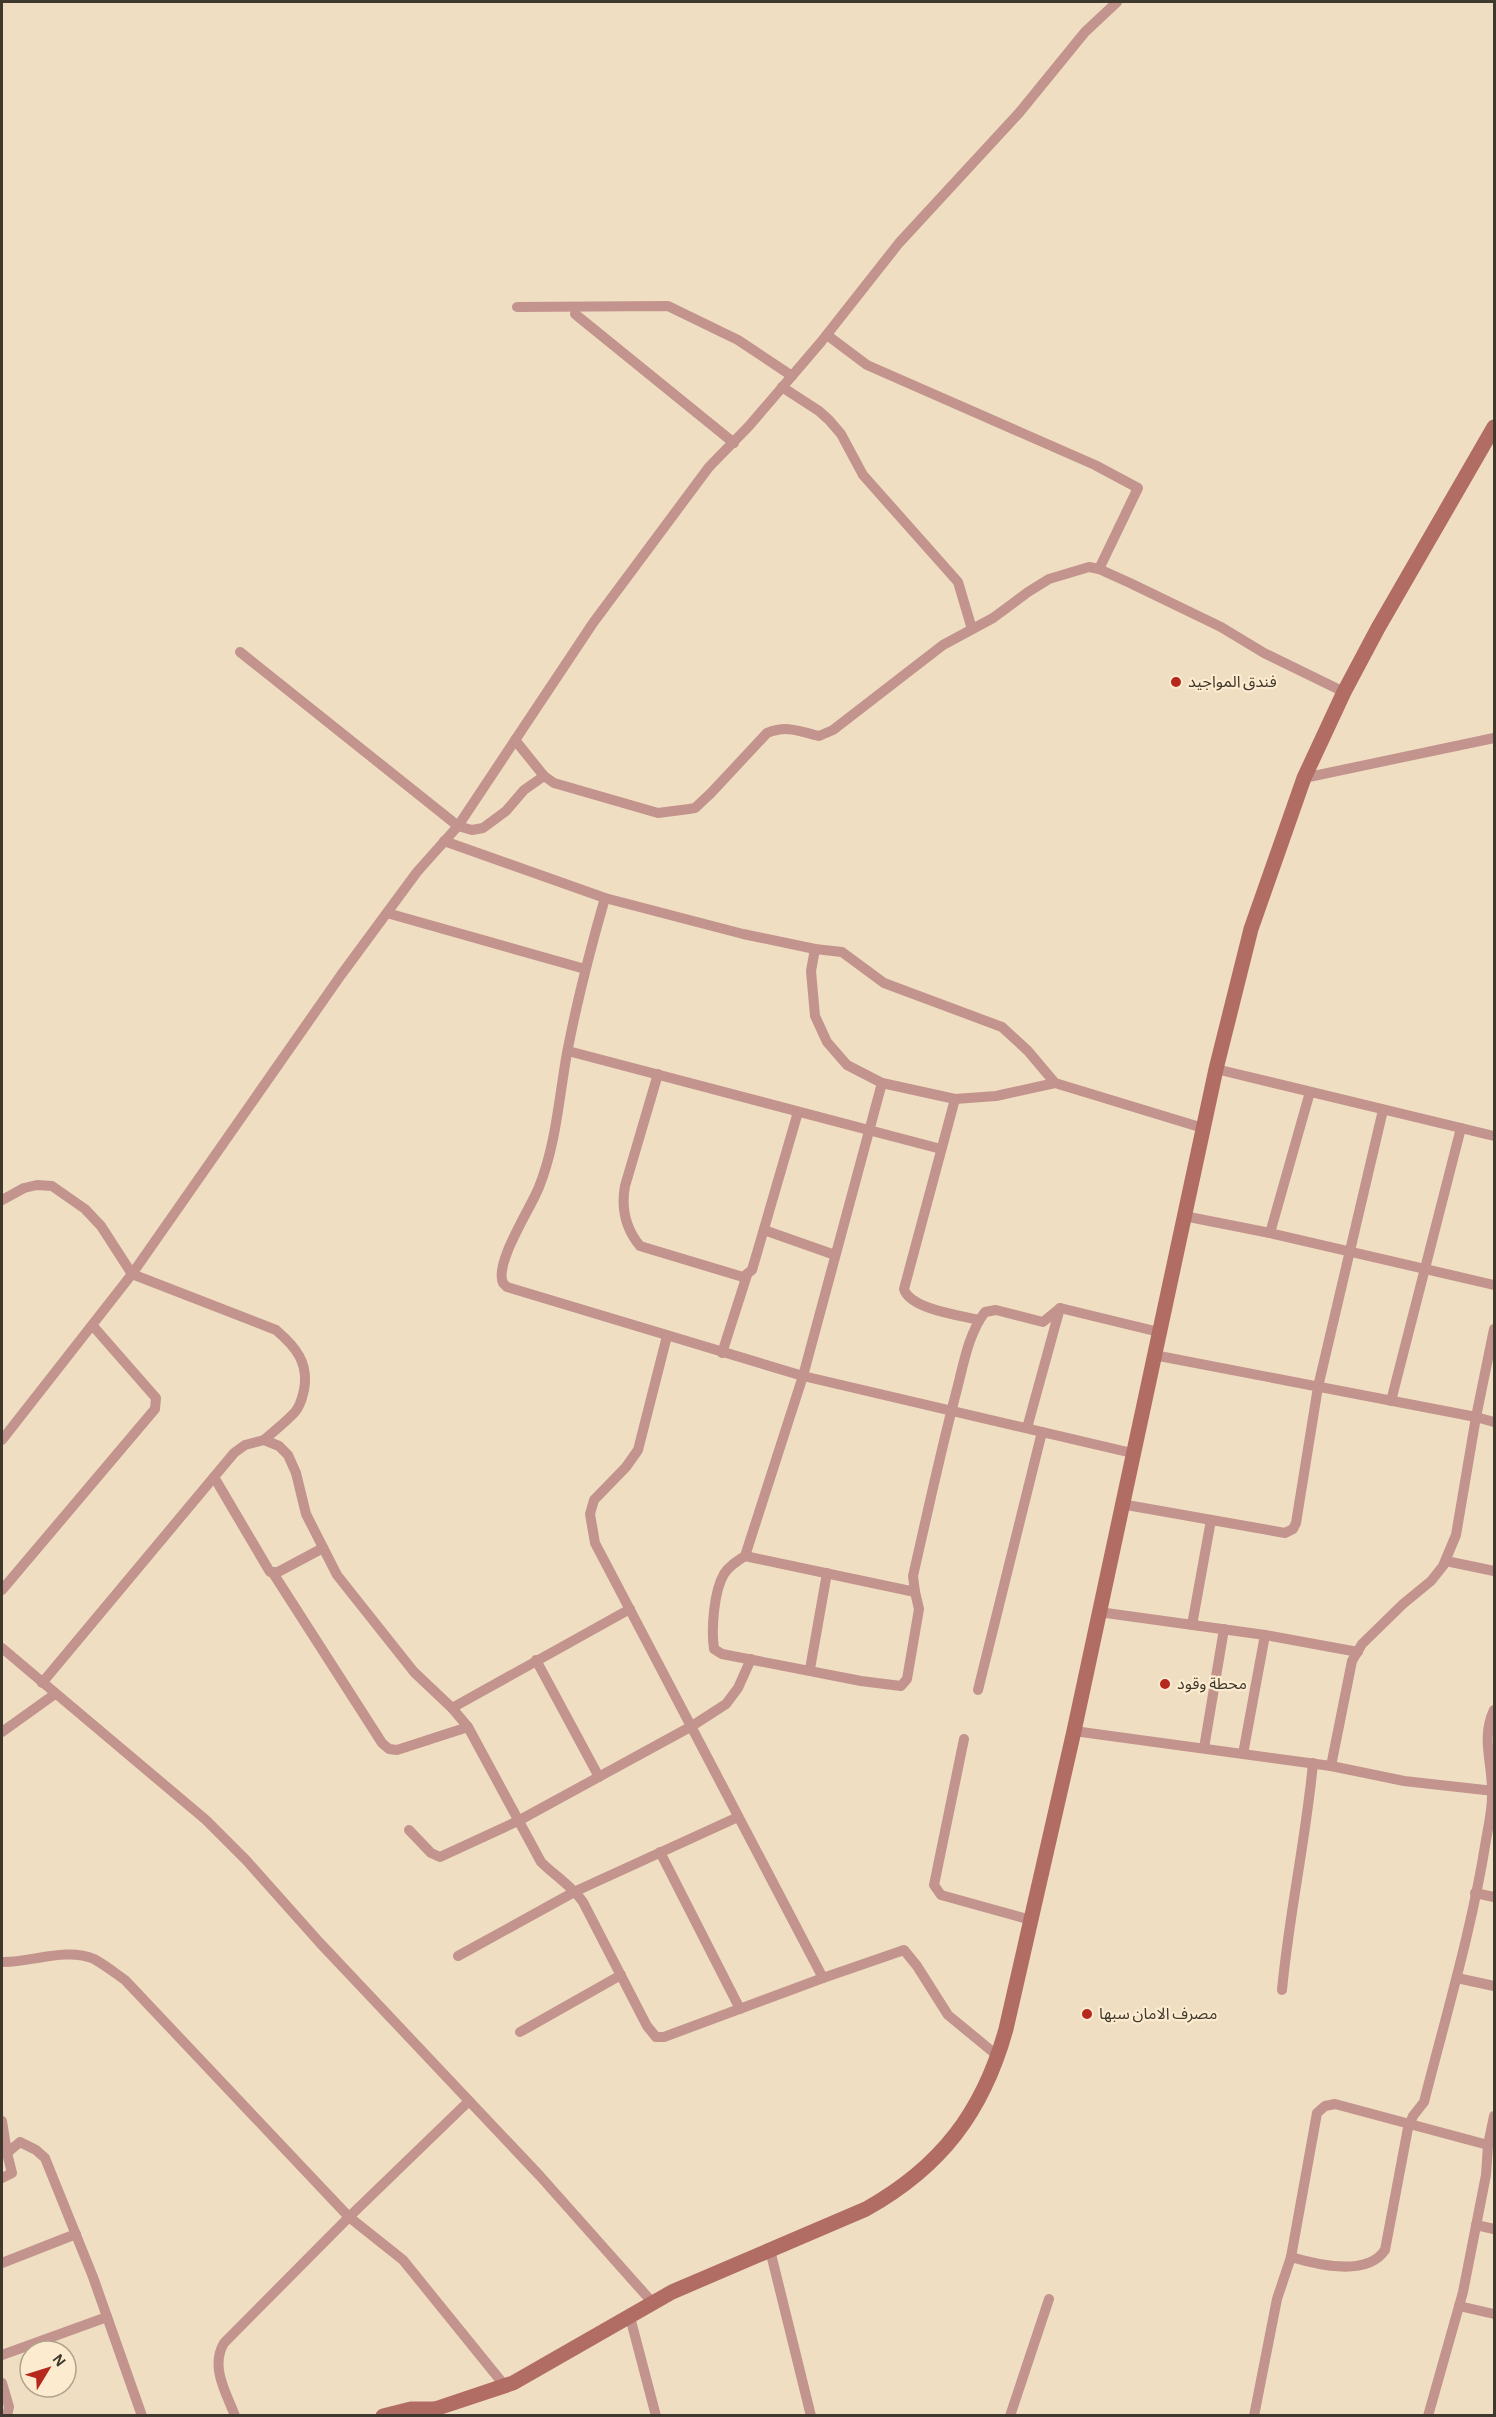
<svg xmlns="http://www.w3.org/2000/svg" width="1496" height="2417" font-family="'Alegreya Sans','Noto Sans Arabic',sans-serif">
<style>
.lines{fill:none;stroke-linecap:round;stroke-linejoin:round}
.street{stroke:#c3938d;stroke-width:10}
.secondary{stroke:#b16c64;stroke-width:15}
.poi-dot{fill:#b6281c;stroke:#fcebcf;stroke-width:2}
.labels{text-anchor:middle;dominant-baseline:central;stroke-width:4.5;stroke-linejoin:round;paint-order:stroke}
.poi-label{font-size:16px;fill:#3e382d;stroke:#fcebcf;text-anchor:start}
</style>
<rect width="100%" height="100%" fill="#efdec2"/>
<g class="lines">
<!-- street -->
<g class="street">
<path d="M 517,307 L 668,306 L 738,340 L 792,376"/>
<path d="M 575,314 L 734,443"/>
<path d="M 827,335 L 867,365 L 1095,465 L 1138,488 L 1099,569"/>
<path d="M 782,387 L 819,411 L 829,420 L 841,434 L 863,475 L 958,582 L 972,629"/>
<path d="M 240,652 L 458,826 L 593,623 L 709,467 L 749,426 L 821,342 L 899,243 L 1019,113 L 1085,32 L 1117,2"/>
<path d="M 515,740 L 544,776"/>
<path d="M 1304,778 L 1494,738"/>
<path d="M 444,841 L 605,898 L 743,934 L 815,949 L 842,952 L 884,983 L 1002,1027 L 1028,1051 L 1055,1083"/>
<path d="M 605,898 C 590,950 577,1001 567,1053 C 559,1097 556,1145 539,1187 C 531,1208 494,1263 503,1283 L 507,1287 L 803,1376 L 1132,1453"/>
<path d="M 387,913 L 585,969"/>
<path d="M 815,949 L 811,971 L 815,1016 L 827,1042 L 847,1065 L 882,1083 L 955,1099 L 996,1096 L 1055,1083 L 1203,1128"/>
<path d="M 568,1051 L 941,1149"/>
<path d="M 1216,1069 L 1494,1136"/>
<path d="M 658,1074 L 625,1186 C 621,1208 626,1229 640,1246 L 743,1277 L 752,1270 L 798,1112"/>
<path d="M 882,1083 L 803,1376 L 745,1556 C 737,1561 729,1566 724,1574 C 714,1591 711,1629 714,1649 L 722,1654 L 861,1681 L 901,1686 L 907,1679 L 919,1609 L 915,1592"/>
<path d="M 955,1099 L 904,1289 C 910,1309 959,1315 979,1320"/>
<path d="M 2,1200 L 24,1188 L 37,1185 L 52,1186 L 85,1209 L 101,1226 L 132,1274 L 276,1330 C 296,1347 309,1363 304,1390 C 302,1398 301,1405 295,1412 C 286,1422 274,1431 264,1440"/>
<path d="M 1184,1216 L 1270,1233 L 1494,1285"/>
<path d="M 764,1230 L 835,1255"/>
<path d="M 1270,1233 L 1310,1092"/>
<path d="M 667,1336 L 638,1450 L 626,1467 L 594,1500 L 590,1514 L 595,1543 L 823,1978"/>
<path d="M 722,1353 L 747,1275"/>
<path d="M 1154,1355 L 1476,1417 L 1494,1422"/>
<path d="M 1391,1401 L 1461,1128"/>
<path d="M 1027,1428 L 1060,1308"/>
<path d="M 2,1440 L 132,1274 L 341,975 L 417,872 L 458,826 L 472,830 L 483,828 L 506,811 L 524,790 L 544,776 L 554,783 L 658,813 L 689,809 L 695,808 L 711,793 L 767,733 C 788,725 798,731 819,736 L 833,730 L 943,645 L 993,618 L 1028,592 L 1049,579 L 1089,567 L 1099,569 L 1130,583 L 1221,627 L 1264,653 L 1344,692"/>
<path d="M 214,1477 L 270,1572 L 278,1572 L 323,1548"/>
<path d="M 1121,1504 L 1285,1533 L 1293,1529 L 1296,1523 L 1318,1387 L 1383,1110"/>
<path d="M 745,1556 L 915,1592 L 913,1576 C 927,1515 940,1454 956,1393 C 963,1367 968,1334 985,1312 L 996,1310 L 1043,1322 L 1060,1308 L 1159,1332"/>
<path d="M 1446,1561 L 1494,1571"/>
<path d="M 273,1573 L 382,1743 L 389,1749 L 397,1750 L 468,1727"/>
<path d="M 2,1590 L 155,1409 L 156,1398 L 93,1326"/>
<path d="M 1099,1612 L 1265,1635 L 1243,1754"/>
<path d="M 1192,1625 L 1211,1520"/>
<path d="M 1265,1635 L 1358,1652"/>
<path d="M 2,1648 L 206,1820 L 246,1860 L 320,1943 L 540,2176 L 652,2302"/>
<path d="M 536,1660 L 599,1777"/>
<path d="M 810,1669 L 827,1573"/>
<path d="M 42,1683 L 234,1453 L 245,1445 L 264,1440 L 279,1446 L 288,1455 L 296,1473 L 306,1514 L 337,1575 L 414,1672 L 452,1708 L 468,1727 L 541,1862 C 555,1876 572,1886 583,1902 L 647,2026 L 656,2037 L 664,2037 L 823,1978 L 904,1950 L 917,1966 L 948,2015 L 999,2057"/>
<path d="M 978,1690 L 1042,1432"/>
<path d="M 452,1708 L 630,1609"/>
<path d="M 1074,1731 L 1331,1766 L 1404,1781 L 1494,1791"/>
<path d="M 2,1732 L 55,1694"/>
<path d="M 964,1739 L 934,1885 L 941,1895 L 1031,1920"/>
<path d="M 1204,1748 L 1224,1629"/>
<path d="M 1331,1766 L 1352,1661 L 1362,1644 L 1403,1604 L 1431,1581 L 1443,1566 L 1456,1535 L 1476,1417 L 1494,1329"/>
<path d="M 409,1830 L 431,1853 L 440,1857 L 518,1821 L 692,1726 L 726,1704 L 738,1688 L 751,1659"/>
<path d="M 660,1852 L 740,2009"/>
<path d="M 1475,1893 L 1494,1897"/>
<path d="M 458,1956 L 576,1891 L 738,1817"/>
<path d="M 2,1962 C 30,1963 66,1947 94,1959 C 105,1965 115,1973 125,1980 L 349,2217 L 403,2260 L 505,2386"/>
<path d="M 1457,1978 L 1494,1986"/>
<path d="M 1282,1990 C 1289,1914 1306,1839 1313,1763"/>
<path d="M 520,2032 L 621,1975"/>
<path d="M 2,2121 L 7,2153 L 20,2142 L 36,2150 L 45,2158 L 93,2277 L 142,2416"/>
<path d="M 2,2178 L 12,2173 L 7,2153"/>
<path d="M 1476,2225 L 1494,2229"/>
<path d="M 770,2250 L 811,2416"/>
<path d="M 1291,2257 L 1317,2113 L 1325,2106 L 1335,2104 L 1488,2145"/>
<path d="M 2,2263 L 76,2234"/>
<path d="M 1459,2306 L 1494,2314"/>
<path d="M 630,2317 L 656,2416"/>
<path d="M 2,2355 L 107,2317"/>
<path d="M 2,2383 L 9,2407 L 7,2416"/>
<path d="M 235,2416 C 226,2392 210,2367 224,2343 L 349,2217 L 469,2101"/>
<path d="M 1010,2416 L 1049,2299"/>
<path d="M 1254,2416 L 1277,2299 L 1291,2257 C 1318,2265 1367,2277 1385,2250 L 1408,2128 L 1413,2116 L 1424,2102 C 1446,2015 1472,1929 1486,1840 C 1489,1824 1493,1806 1492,1790 C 1492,1762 1481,1737 1494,1710"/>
<path d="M 1428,2416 L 1463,2292 L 1486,2175 L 1488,2145 L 1494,2116"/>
</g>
<!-- secondary -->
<g class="secondary">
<path d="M 383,2416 L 411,2409 L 435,2409"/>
<path d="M 423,2416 L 435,2409 L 513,2383 L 672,2292 L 866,2209 C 941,2167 983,2112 1006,2029 L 1074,1731 L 1216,1069 L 1251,929 L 1304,778 L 1344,692 L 1378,628 L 1494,427"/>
</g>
</g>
<!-- markers -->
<g class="poi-dot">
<circle cx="1176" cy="682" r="6"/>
<circle cx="1165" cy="1684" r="6"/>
<circle cx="1087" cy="2014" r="6"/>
</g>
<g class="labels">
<!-- poi labels -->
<g class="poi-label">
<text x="1188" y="682">فندق المواجيد</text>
<text x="1177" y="1684">محطة وقود</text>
<text x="1099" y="2014">مصرف الامان سبها</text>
</g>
</g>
<!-- border -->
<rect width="1496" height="2417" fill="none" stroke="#3e382d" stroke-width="6"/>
<!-- north arrow -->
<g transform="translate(48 2369) rotate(52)"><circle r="28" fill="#fcebcf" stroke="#b0a38e" stroke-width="1.5"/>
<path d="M0-4.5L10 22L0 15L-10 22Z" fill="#b6281c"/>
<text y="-9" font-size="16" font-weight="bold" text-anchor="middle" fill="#3e382d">N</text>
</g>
</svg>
